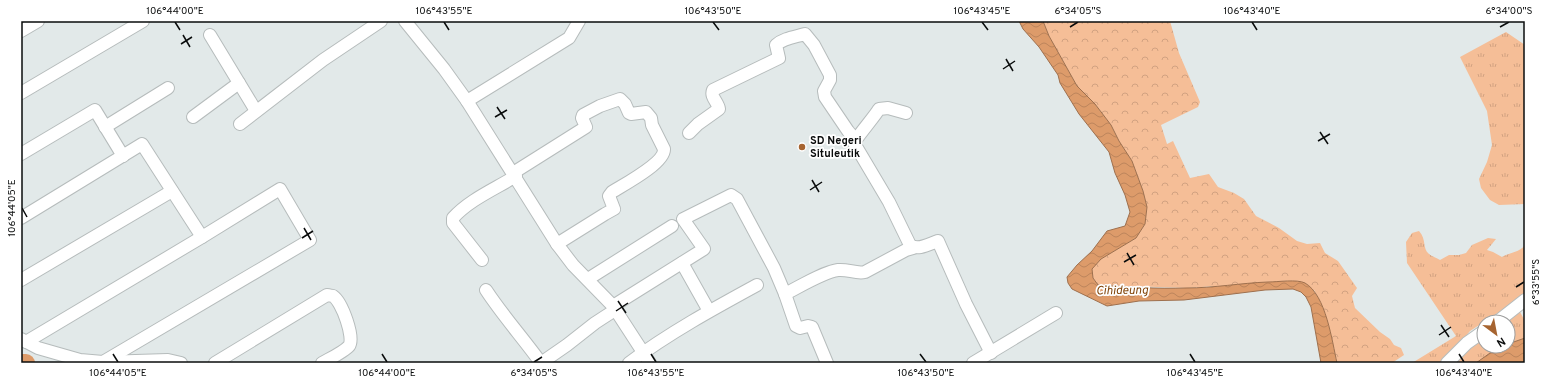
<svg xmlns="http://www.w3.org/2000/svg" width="1546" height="384" font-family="Overpass,sans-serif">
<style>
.grass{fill:url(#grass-tufts)}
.forest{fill:url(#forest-crowns)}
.water{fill:url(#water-waves);stroke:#9e704e}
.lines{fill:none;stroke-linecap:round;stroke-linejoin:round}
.river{stroke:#dd9b6a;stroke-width:18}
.minor-casing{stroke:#b6bcbc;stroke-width:14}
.minor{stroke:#fff;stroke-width:12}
.ticks{fill:none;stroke:#0a0c0c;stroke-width:1.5}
.poi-dot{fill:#a66430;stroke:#fff;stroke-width:1.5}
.labels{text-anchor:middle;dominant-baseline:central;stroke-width:3.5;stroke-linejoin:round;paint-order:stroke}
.poi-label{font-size:11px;font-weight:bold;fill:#0a0c0c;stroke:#fff;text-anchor:start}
.water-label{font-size:12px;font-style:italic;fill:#804307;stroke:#fff}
.neatline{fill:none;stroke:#0a0c0c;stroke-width:1.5}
.ticks-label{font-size:10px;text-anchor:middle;fill:#0a0c0c}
</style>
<defs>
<pattern id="grass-tufts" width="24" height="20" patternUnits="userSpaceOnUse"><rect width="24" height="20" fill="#f5be97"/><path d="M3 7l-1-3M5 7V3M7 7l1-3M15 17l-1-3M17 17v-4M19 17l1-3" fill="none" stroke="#d1a281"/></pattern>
<pattern id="forest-crowns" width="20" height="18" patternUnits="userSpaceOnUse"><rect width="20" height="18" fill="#f5be97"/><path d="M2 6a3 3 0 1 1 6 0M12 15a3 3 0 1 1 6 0" fill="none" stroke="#d1a281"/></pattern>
<pattern id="water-waves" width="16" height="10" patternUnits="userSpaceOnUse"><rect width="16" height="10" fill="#dd9b6a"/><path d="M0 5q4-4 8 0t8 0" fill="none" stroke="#bc845b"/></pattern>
</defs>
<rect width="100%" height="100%" fill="#e2e9e9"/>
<!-- grass -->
<g class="grass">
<path d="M 1506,32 L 1525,45 L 1525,204 L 1499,205 L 1490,200 L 1481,188 L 1479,179 L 1487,162 L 1492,145 L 1487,111 L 1460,57 Z"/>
<path d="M 1419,231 C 1427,240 1422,248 1429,254 C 1431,256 1437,258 1440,260 L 1449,255 L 1459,255 L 1466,253 L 1472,245 L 1488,238 L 1496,239 L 1487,250 L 1493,252 L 1502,257 C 1510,252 1519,253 1525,245 L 1525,293 L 1507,307 L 1470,331 L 1451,354 L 1441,363 L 1412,363 L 1456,336 L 1407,263 L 1406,242 L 1412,233 Z"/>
<path d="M 1520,312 L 1525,321 L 1525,338 L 1508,344 L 1508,322 L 1505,322 Z"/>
<path d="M 1484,337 L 1484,346 L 1502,346 L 1497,348 L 1476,363 L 1452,363 Z"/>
</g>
<!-- forest -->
<path class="forest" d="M 1043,21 L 1170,21 L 1179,53 L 1200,102 L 1198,107 L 1161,125 L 1167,144 L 1173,141 L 1190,178 L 1209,174 L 1218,187 L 1234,193 L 1244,199 L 1256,216 L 1279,228 L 1297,241 L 1307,244 L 1320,243 L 1325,253 L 1338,261 L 1357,288 L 1352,296 L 1355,308 L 1380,332 L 1390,339 L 1394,345 L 1401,348 L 1404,355 L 1392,363 L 1337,363 C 1331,338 1327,312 1314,290 L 1216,286 L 1187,288 L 1098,285 L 1093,278 L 1091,269 L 1101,259 L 1136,238 L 1145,224 L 1147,207 L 1143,191 L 1132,161 L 1119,141 L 1111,125 L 1095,104 L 1077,86 L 1049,36 Z"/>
<!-- water -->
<g class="water">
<path d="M 1019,21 L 1043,21 L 1049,36 L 1077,86 L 1095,104 L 1111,125 L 1119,141 L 1132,161 L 1143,191 L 1147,207 L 1145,224 L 1136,238 L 1101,259 L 1092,269 L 1093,278 L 1098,285 C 1127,287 1157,289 1186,288 C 1214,288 1241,283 1268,282 C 1278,282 1297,279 1305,283 C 1326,295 1332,341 1337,363 L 1321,363 L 1311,307 L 1306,297 L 1301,292 L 1293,289 L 1265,290 L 1184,300 L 1139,301 L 1107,306 L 1072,289 L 1068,283 L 1067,277 L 1077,265 L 1092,251 L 1107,231 L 1125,226 L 1130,212 L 1125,195 L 1115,173 L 1109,152 L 1079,114 L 1060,83 L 1058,75 L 1039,47 L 1023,29 Z"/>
<path d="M 1525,338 L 1525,363 L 1476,363 L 1497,348 L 1508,346 L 1508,344 Z"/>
</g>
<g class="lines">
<!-- river -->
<path class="river" d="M 21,363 L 26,363"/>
<defs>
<g id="minor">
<path d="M 405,21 L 444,69 L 467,101 L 557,244 L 573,265 L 613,306 L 650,363"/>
<path d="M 21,31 L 38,21"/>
<path d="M 210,35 L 256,111"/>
<path d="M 21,93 L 143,21"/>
<path d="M 467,101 L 569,38 L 579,21"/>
<path d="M 906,113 L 888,108 L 879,109 C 875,116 856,138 854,143 L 889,202 L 910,245 C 918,251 929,244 938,241 L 966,304 L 991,353"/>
<path d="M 193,117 L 239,83"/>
<path d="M 240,124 L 323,60 L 381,21"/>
<path d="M 105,127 L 168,88"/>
<path d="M 689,133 L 698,124 L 719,109 C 718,102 710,97 713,90 L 779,58 L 776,45 C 784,38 795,37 805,34 L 814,45 L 830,75 L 830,80 L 824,91 L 825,97 L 848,131 L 855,139"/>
<path d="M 21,154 L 95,110 L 123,156"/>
<path d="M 513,173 L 586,127 L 582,118 L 583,115 L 600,106 L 620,99 L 625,104 L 629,113 L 631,114 L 646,112 L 651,118 L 652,125 L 664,149 C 665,163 623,185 612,192 L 609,196 L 614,209 L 605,214 L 557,244"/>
<path d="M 21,218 L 142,144 L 202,237"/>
<path d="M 482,260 L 453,223 L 453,218 C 469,200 495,189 516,176"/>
<path d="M 682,263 L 709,311"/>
<path d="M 588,279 L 672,226"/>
<path d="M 21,280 L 172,191"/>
<path d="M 486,290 C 503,316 523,338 541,363"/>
<path d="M 785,294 C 799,287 823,272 838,270 C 848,269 856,274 865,272 L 906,250 L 913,248"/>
<path d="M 613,306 L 704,249 L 683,219 L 731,195 L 737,199 L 774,268 L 785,294 L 796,326 L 800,328 L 808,326 L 812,327 L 827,363"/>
<path d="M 1497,322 L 1525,300"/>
<path d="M 21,339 L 38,348 L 80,360 L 103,362 L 168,360 L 181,363"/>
<path d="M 26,342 L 202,237 L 280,189 L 310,240 L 103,362"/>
<path d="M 215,363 L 327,295 C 328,295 333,296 333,296 C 342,302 355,338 349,346 C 344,352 329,359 322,363"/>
<path d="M 541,363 L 567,345 L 595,323 L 615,310"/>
<path d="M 629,363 C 669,333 713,309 757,285"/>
<path d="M 973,363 L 1056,313"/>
<path d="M 1447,363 L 1467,343 L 1484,331"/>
</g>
</defs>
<!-- minor casing -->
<use href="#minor" class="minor-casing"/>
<!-- minor -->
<use href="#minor" class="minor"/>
</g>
<!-- ticks -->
<path class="ticks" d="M 175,22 L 180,30M 444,22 L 449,30M 713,22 L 719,30M 982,22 L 988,30M 1252,22 L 1257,30M 1070,27 L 1078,22M 1500,27 L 1509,22M 183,35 L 190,47M 181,44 L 192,37M 1006,59 L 1013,71M 1003,69 L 1015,61M 497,107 L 505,119M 495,117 L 507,110M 1320,132 L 1328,144M 1318,141 L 1330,134M 812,180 L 819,192M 810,190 L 822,182M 22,208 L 27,217M 304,228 L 311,240M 302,238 L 313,231M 1127,253 L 1134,265M 1124,262 L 1136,255M 1516,287 L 1524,282M 618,301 L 626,313M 616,311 L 628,303M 1441,325 L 1449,337M 1439,335 L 1451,327M 113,354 L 118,362M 382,354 L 387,362M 651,354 L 656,362M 920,354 L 926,362M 1190,354 L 1195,362M 1459,354 L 1464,362M 534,362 L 542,357"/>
<!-- markers -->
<circle class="poi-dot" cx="802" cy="147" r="4"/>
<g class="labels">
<!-- poi labels -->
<g class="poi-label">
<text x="810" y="141">SD Negeri<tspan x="810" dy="13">Situleutik</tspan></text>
</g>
<!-- water labels -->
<g class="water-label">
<text transform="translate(1122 291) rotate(-1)">Cihideung</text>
</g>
</g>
<!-- border -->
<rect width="1546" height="384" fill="none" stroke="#ffffff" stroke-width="44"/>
<!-- north arrow -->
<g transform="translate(1496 334) rotate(148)"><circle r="19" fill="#ffffff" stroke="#9d9e9e"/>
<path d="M0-3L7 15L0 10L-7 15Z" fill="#a66430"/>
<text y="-6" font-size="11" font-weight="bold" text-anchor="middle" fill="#0a0c0c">N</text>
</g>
<rect x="22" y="22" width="1502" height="340" class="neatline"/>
<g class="ticks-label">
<text x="175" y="14">106°44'00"E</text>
<text x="444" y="14">106°43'55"E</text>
<text x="713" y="14">106°43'50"E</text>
<text x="982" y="14">106°43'45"E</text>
<text x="1078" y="14">6°34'05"S</text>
<text x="1252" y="14">106°43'40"E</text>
<text x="1509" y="14">6°34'00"S</text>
<text transform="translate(11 208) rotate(-90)" y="4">106°44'05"E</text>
<text transform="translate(1535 282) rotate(-90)" y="4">6°33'55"S</text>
<text x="118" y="376">106°44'05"E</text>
<text x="387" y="376">106°44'00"E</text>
<text x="534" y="376">6°34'05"S</text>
<text x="656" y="376">106°43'55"E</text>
<text x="926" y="376">106°43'50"E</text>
<text x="1195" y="376">106°43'45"E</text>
<text x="1464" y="376">106°43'40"E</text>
</g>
</svg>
